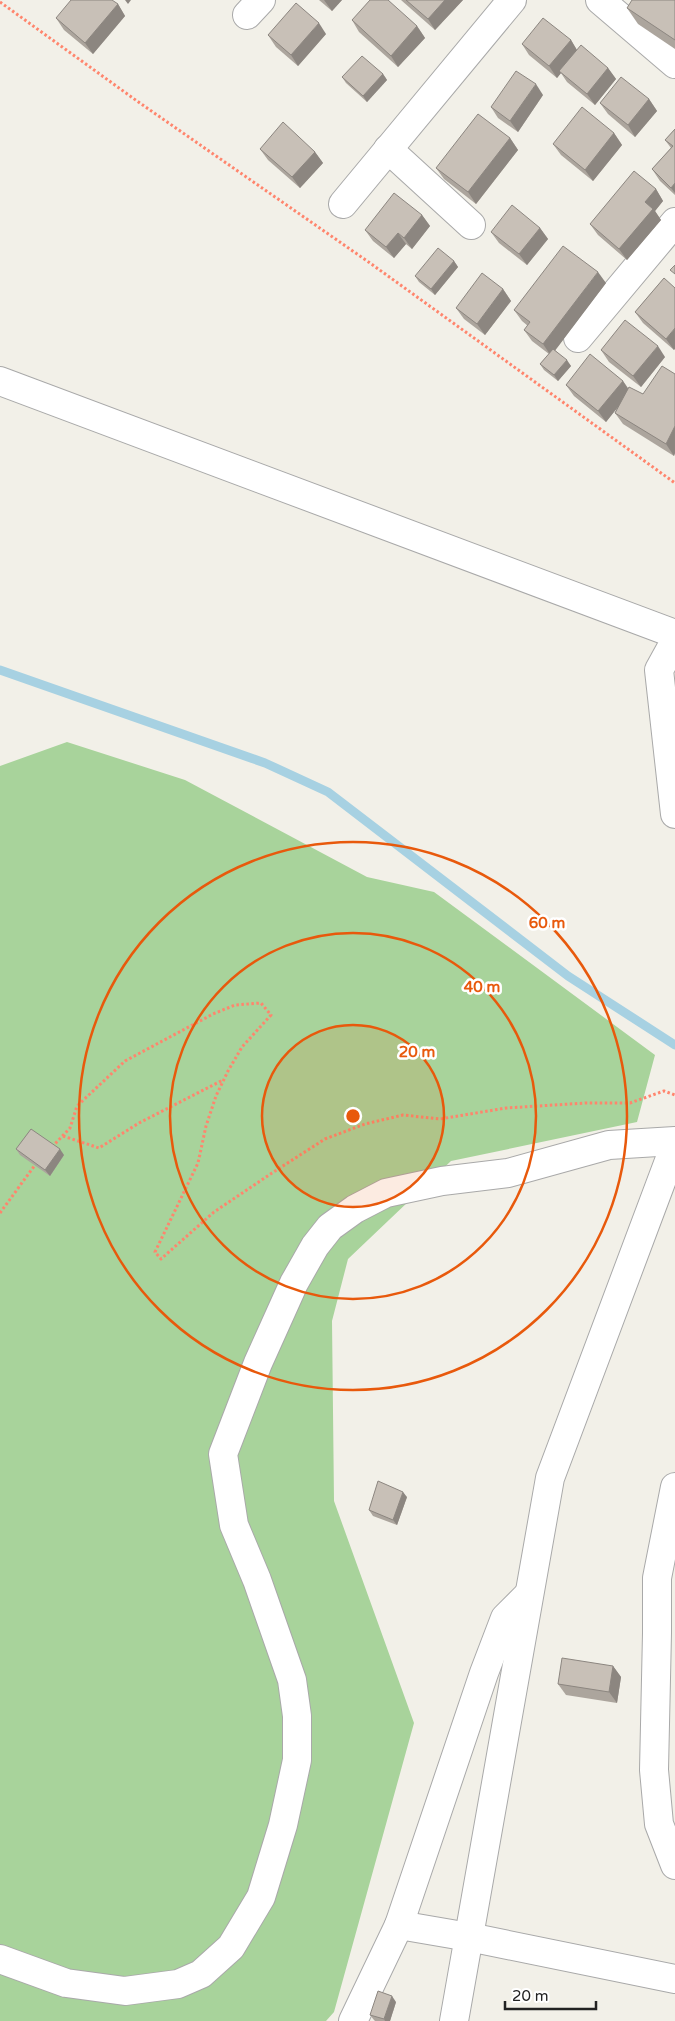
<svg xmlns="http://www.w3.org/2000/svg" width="675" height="2021" font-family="'Varela Round',sans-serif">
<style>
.forest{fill:#a8d39b}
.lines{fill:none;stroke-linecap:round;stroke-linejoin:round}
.stream{stroke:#a7d1e2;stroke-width:9}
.minor-casing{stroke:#a9a9a9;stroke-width:30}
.path{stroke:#ff856d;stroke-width:3;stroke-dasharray:2.5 2.5;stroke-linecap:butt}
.minor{stroke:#fff;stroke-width:28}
.wall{fill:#aca59d}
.shaded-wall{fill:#8c8680}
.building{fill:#c8c0b7;stroke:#8c8680}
.ring{fill:none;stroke:#e8590c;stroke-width:2.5}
.centre{fill:#e8590c;stroke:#fff;stroke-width:2.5}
.ring-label{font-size:15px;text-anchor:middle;font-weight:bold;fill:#e8590c;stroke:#fff;stroke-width:5;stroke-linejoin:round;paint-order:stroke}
</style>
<rect width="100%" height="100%" fill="#f2f0e8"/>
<!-- forest -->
<path class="forest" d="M 67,742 L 185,780 L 367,877 L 434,892 L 655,1055 L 637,1122 L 451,1161 L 348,1259 L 332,1321 L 334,1501 L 414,1723 L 334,2012 L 326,2021 L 0,2021 L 0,766 Z"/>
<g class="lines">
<!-- stream -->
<path class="stream" d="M 0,670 L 265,763 L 328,792 L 568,976 L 675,1045"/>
<defs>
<g id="minor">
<path d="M 600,0 L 675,64"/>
<path d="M 247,15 L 261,0"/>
<path d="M 388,149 L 471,225"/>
<path d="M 343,204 L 512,0"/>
<path d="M 578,338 L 675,222"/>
<path d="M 0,381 L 675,634"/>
<path d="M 675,641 L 659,670 L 675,814"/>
<path d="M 675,1487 L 657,1578 L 657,1633 L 654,1770 L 659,1824 L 675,1865"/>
<path d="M 399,1925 L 469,1937 L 675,1979"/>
<path d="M 0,1959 L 66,1983 L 125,1991 L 178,1984 L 201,1974 L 231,1947 L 261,1897 L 283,1825 L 297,1760 L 297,1716 L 292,1680 L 257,1580 L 234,1525 L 223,1454 L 258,1363 L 294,1283 L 315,1246 L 330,1227 L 355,1209 L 386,1193 L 442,1181 L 508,1173 L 609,1145 L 675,1141"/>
<path d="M 353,2021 L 399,1925 L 484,1673 L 505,1618 L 528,1595"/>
<path d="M 454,2021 L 550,1478 L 675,1145"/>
</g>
</defs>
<!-- minor casing -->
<use href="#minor" class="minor-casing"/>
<!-- path -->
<g class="path">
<path d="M 0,2 L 137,101 L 370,263 L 675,483"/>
<path d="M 63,1136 L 99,1148 L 139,1123 L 223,1080"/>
<path d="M 52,1147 L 70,1128 L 77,1106 L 125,1061 L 213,1014 L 235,1005 L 261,1003 L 271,1015 L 242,1047 L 228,1071 L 216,1096 L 206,1126 L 198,1163 L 155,1252 L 161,1259 L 214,1212 L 272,1173 L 325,1139 L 365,1124 L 403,1115 L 440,1119 L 506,1108 L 586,1103 L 630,1103 L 664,1091 L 675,1095"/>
<path d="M 0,1213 L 35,1165"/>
</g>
<!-- minor -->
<use href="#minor" class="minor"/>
</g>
<!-- wall -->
<g class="wall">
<path d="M 319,0 L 342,0 L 332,11 Z"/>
<path d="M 401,0 L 463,0 L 435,30 Z"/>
<path d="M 675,0 L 675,49 L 638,24 L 627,8 Z"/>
<path d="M 118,4 L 125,16 L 93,54 L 64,30 L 56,18 Z"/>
<path d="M 352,20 L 417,26 L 425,38 L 398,67 L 359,32 Z"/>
<path d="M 326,34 L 298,66 L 276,47 L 268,35 Z"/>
<path d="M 571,40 L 577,50 L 608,68 L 616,79 L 595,105 L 567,82 L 561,73 L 557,78 L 529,55 L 522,44 Z"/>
<path d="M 383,74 L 387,80 L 367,102 L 346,83 L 342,77 Z"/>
<path d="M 543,95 L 518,132 L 498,118 L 491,107 Z"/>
<path d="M 649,99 L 657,111 L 635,137 L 608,114 L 600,103 Z"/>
<path d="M 675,129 L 675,195 L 660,181 L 652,169 L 671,148 L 665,140 Z"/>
<path d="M 614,133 L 622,145 L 593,181 L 561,155 L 553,144 Z"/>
<path d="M 510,138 L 518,150 L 476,204 L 444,179 L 436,168 Z"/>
<path d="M 260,149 L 315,152 L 323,163 L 300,188 L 268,160 Z"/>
<path d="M 656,189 L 663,201 L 655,211 L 661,220 L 627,260 L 598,235 L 590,224 Z"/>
<path d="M 422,215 L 430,226 L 412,249 L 406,244 L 394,258 L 373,241 L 365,230 Z"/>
<path d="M 540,228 L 548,239 L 527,265 L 499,243 L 491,232 Z"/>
<path d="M 454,261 L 458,267 L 435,295 L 419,282 L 415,276 Z"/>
<path d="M 664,278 L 674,350 L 643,323 L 635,312 Z"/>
<path d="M 606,283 L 555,350 L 571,366 L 558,381 L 544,370 L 540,364 L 549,354 L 532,341 L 524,330 L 528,326 L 522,321 L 514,310 Z"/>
<path d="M 503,289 L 511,301 L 485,335 L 464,319 L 456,308 Z"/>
<path d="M 601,350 L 665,357 L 641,387 L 609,362 Z"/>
<path d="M 675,374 L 675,453 L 674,456 L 623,424 L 615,413 L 617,408 L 606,422 L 574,396 L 566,385 L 623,381 L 628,388 L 643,394 Z"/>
<path d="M 16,1149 L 64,1155 L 50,1176 L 20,1155 Z"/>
<path d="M 407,1497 L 397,1525 L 373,1516 L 369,1510 Z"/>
<path d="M 613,1666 L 621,1677 L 617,1703 L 566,1695 L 558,1684 Z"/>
<path d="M 396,2002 L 390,2021 L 375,2021 L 374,2020 L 370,2015 Z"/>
</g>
<!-- shaded-wall -->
<g class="shaded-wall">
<path d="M 125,0 L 131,0 L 128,4 Z"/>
<path d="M 324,0 L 342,0 L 332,11 Z"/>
<path d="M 445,0 L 463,0 L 435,30 L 428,19 Z"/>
<path d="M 118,4 L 125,16 L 93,54 L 85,43 Z"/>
<path d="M 319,23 L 326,34 L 298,66 L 291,55 Z"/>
<path d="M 417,26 L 425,38 L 398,67 L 391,56 Z"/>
<path d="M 571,40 L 578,52 L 559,71 L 561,73 L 557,78 L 549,66 Z"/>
<path d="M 608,68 L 616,79 L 595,105 L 587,94 Z"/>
<path d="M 383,74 L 387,80 L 367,102 L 363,96 Z"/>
<path d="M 536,84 L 543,95 L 518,132 L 510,121 Z"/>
<path d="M 649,99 L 657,111 L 635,137 L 628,125 Z"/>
<path d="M 614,133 L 622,145 L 593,181 L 585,170 Z"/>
<path d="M 510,138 L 518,150 L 476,204 L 468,192 Z"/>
<path d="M 315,152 L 323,163 L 300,188 L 292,177 Z"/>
<path d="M 675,183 L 675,193 L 671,188 Z"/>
<path d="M 656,189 L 663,201 L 655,211 L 661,220 L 627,260 L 619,249 L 645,202 Z"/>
<path d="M 422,215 L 430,226 L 412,249 L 404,238 Z"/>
<path d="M 540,228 L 548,239 L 527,265 L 519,254 Z"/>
<path d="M 398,233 L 406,244 L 394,258 L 386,247 Z"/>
<path d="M 454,261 L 458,267 L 435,295 L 431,289 Z"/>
<path d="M 598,272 L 606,283 L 551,356 L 543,344 Z"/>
<path d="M 503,289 L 511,301 L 485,335 L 477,324 Z"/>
<path d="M 675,328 L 675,349 L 674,350 L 666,339 Z"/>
<path d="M 658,346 L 665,357 L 641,387 L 633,376 Z"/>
<path d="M 567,360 L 571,366 L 558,381 L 554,375 Z"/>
<path d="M 623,381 L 630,392 L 606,422 L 598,411 Z"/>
<path d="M 675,426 L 675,453 L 674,456 L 666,444 Z"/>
<path d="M 60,1149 L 64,1155 L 50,1176 L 45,1170 Z"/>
<path d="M 403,1492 L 407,1497 L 397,1525 L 393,1520 Z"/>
<path d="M 613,1666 L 621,1677 L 617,1703 L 609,1692 Z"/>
<path d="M 392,1996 L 396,2002 L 390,2021 L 385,2021 L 384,2019 Z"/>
</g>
<!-- building -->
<g class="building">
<path d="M 71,0 L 112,0 L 118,4 L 85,43 L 56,18 Z"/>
<path d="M 370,0 L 388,0 L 417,26 L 391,56 L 352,20 Z"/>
<path d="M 406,0 L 445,0 L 428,19 Z"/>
<path d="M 632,0 L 675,0 L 675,40 L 627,8 Z"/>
<path d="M 296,3 L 319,23 L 291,55 L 268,35 Z"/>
<path d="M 543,18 L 571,40 L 549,66 L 522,44 Z"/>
<path d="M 581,45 L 608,68 L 587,94 L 559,71 Z"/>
<path d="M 362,56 L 383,74 L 363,96 L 342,77 Z"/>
<path d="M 516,71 L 536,84 L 510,121 L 491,107 Z"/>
<path d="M 621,77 L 649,99 L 628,125 L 600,103 Z"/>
<path d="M 582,107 L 614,133 L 585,170 L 553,144 Z"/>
<path d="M 478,114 L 510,138 L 468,192 L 436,168 Z"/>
<path d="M 283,122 L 315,152 L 292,177 L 260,149 Z"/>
<path d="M 675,129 L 675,183 L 671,188 L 652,169 L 673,146 L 665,140 Z"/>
<path d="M 634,171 L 656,189 L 645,202 L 653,209 L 619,249 L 590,224 Z"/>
<path d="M 394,193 L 422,215 L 404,238 L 398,233 L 386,247 L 365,230 Z"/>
<path d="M 512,205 L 540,228 L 519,254 L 491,232 Z"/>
<path d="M 563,246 L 598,272 L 543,344 L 524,330 L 530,322 L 514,310 Z"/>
<path d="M 438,248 L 454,261 L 431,289 L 415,276 Z"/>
<path d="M 675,265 L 675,274 L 670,270 Z"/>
<path d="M 482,273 L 503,289 L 477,324 L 456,308 Z"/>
<path d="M 664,278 L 675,288 L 675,328 L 666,339 L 635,312 Z"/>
<path d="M 625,320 L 658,346 L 633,376 L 601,350 Z"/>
<path d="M 553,349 L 567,360 L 554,375 L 540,364 Z"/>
<path d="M 590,354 L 623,381 L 598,411 L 566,385 Z"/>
<path d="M 662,366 L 675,374 L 675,426 L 666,444 L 615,413 L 629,387 L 643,394 Z"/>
<path d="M 31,1129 L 60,1149 L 45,1170 L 16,1149 Z"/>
<path d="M 378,1481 L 403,1492 L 393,1520 L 369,1510 Z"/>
<path d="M 562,1658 L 613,1666 L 609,1692 L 558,1684 Z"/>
<path d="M 378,1991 L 392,1996 L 384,2019 L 370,2015 Z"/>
</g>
<!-- distance rings -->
<circle cx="353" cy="1116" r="91" fill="#e8590c" fill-opacity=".12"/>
<g class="ring">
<circle cx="353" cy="1116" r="91"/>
<circle cx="353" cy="1116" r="183"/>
<circle cx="353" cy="1116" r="274"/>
</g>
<circle cx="353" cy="1116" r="8" class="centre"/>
<g class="ring-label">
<text x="547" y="928">60 m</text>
<text x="482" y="992">40 m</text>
<text x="417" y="1057">20 m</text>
</g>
<!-- scale -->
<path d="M505 2001v8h91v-8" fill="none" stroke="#222222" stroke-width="2.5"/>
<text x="512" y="2001" font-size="15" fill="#222222" stroke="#ffffff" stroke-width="4" paint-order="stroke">20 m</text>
</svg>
